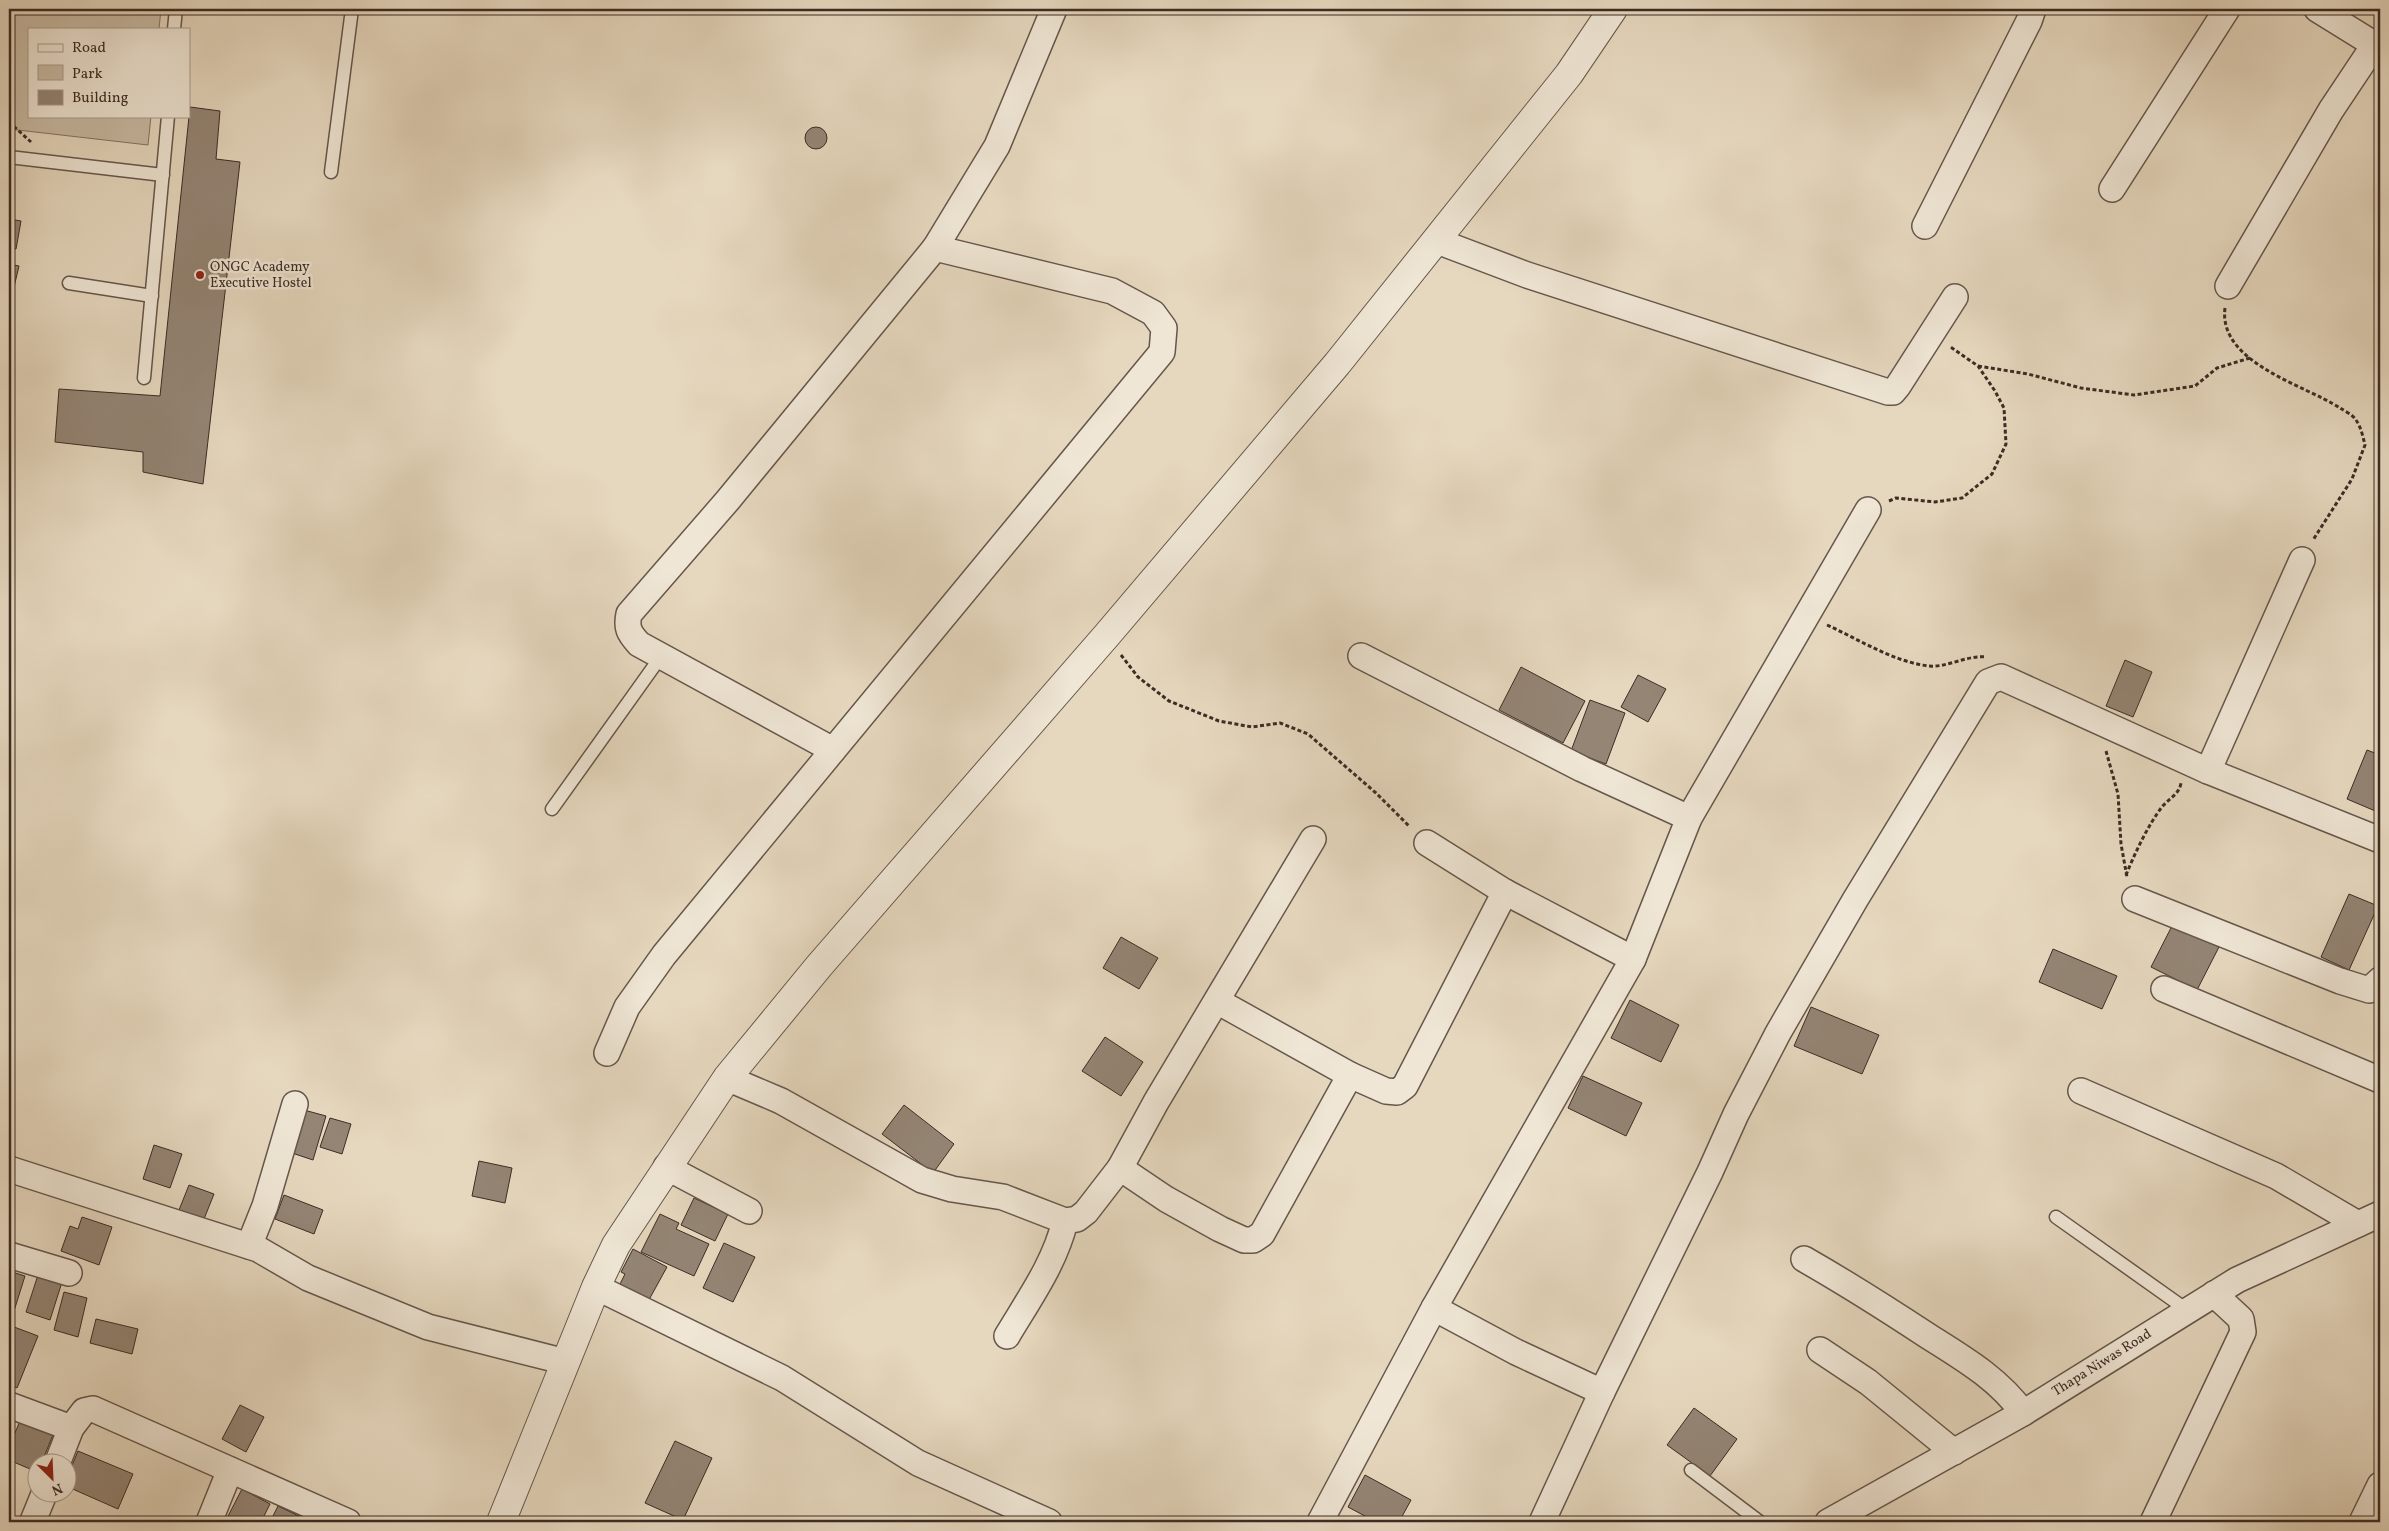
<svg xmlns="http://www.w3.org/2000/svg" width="2389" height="1531" font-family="Vollkorn,serif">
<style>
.green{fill:#c9bba5;stroke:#827465}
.building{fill:#948575;stroke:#3c2c25}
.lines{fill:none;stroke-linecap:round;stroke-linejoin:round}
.service-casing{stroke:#66574c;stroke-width:15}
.minor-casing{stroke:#66574c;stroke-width:28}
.tertiary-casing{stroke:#66574c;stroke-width:30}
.path{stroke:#3c2c25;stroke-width:3;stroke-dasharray:4 2.5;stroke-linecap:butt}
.service{stroke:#efe6d5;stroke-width:12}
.minor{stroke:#efe6d5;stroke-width:25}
.tertiary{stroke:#efe6d5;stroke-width:28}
.poi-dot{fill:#8f2418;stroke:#efe6d5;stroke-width:2}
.labels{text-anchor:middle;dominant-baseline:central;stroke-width:5;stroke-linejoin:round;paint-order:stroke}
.poi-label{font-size:14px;fill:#3c2c25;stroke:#efe6d5;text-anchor:start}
.street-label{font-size:14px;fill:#3c2c25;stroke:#efe6d5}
</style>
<rect width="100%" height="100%" fill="#e6d8bf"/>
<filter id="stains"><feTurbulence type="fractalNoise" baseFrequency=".004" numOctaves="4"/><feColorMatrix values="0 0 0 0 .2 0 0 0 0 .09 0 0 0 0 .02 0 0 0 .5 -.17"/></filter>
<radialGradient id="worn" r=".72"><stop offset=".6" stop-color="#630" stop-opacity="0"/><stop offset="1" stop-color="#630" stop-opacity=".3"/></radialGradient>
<!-- green -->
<path class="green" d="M 9,9 L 161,9 L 159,29 L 29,29 L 29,116 L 151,116 L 148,145 L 9,129 Z"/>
<!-- building -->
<g class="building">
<path d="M 190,107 L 220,111 L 216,159 L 240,162 L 203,484 L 143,472 L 143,452 L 55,442 L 59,389 L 160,396 Z"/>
<circle cx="816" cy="138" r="11"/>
<path d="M 9,219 L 21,221 L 16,249 L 9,248 Z"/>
<path d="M 9,264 L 19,266 L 14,287 L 9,291 Z"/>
<path d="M 2125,660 L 2152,672 L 2133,717 L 2106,706 Z"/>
<path d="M 1521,667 L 1585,701 L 1563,743 L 1499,710 Z"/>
<path d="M 1638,675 L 1666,689 L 1648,722 L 1621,707 Z"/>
<path d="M 1590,700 L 1625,713 L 1606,764 L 1571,751 Z"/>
<path d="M 2367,750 L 2380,755 L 2380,813 L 2347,799 Z"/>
<path d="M 2349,894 L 2378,906 L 2349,970 L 2321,957 Z"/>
<path d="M 2173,924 L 2219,947 L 2197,990 L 2151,967 Z"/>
<path d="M 1121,937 L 1158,958 L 1139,989 L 1103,968 Z"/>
<path d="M 2053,949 L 2117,976 L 2102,1009 L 2039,982 Z"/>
<path d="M 1630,1000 L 1679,1025 L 1661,1062 L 1611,1038 Z"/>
<path d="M 1811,1007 L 1879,1035 L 1862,1074 L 1794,1046 Z"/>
<path d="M 1105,1037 L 1143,1062 L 1121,1096 L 1082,1071 Z"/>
<path d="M 1583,1076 L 1642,1103 L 1626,1136 L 1568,1108 Z"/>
<path d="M 904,1105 L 954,1144 L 933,1173 L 882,1134 Z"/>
<path d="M 304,1110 L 326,1116 L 313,1160 L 292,1153 Z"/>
<path d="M 330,1118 L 351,1124 L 342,1154 L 320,1147 Z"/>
<path d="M 154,1145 L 182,1154 L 170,1188 L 143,1179 Z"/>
<path d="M 479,1161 L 512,1168 L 505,1203 L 472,1196 Z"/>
<path d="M 189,1185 L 214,1194 L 204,1219 L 179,1210 Z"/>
<path d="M 284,1195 L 323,1210 L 314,1234 L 275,1219 Z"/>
<path d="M 694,1198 L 728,1214 L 715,1241 L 681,1225 Z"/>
<path d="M 660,1214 L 679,1223 L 676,1229 L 709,1244 L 694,1276 L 641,1252 Z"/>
<path d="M 82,1217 L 112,1227 L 99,1265 L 61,1251 L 70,1226 L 78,1229 Z"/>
<path d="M 724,1243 L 755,1257 L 733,1302 L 703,1288 Z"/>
<path d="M 633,1249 L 667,1267 L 645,1307 L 616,1292 L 625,1274 L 621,1272 Z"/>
<path d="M 9,1271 L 25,1276 L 14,1311 L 9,1310 Z"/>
<path d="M 38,1275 L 62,1282 L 50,1320 L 26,1312 Z"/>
<path d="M 64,1292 L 87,1298 L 78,1337 L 54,1330 Z"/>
<path d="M 96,1319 L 138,1329 L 132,1354 L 90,1343 Z"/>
<path d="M 9,1325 L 38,1336 L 17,1388 L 9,1384 Z"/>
<path d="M 240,1405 L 264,1417 L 246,1452 L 222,1439 Z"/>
<path d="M 1694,1408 L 1737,1439 L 1710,1476 L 1667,1445 Z"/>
<path d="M 20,1421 L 53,1435 L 41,1464 L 38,1464 L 37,1472 L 9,1460 L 9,1447 Z"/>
<path d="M 675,1441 L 712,1458 L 683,1520 L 645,1503 Z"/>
<path d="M 78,1451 L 133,1474 L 118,1509 L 68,1487 L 68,1475 Z"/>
<path d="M 1365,1475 L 1411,1500 L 1399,1522 L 1376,1522 L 1348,1507 Z"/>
<path d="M 242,1489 L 270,1504 L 261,1522 L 229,1522 L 226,1520 Z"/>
<path d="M 278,1506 L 309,1521 L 309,1522 L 270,1522 Z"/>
</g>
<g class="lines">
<defs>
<g id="service">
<path d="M 174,29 L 176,9"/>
<path d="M 9,157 L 163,175"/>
<path d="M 331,172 L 352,9"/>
<path d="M 69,283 L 152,296"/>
<path d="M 144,378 L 168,116"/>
<path d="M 552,809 L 662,655"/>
<path d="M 2056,1217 L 2187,1310"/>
<path d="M 1691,1470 L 1760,1522"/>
</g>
<g id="minor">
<path d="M 2317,9 L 2380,48"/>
<path d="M 2112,189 L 2227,9"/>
<path d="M 1925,226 L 2029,21 L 2033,9"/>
<path d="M 1437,241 L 1527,275 L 1888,392 L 1893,392 L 1898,386 L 1955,297"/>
<path d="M 2228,286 L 2331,110 L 2375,44"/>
<path d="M 1361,656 L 1582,769 L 1689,818"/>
<path d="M 833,750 L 639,644 C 629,633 626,628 629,614 L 728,500 L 935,248 L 997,146 L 1054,9"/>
<path d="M 2208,771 L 2302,560"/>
<path d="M 1427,843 L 1505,892 L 1633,959"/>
<path d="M 2135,899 L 2340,981 L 2369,990 L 2380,980"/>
<path d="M 2164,989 L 2380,1080"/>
<path d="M 1217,1001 L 1350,1075 L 1386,1091 L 1397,1092 L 1405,1086 L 1505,892"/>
<path d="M 607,1053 L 627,1007 L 664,955 L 1162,352 L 1164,328 L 1153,313 L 1112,291 L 935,248"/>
<path d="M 727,1078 L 781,1101 L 922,1180 L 952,1189 L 1003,1197 L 1065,1221 L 1077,1219 L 1086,1212 L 1120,1168 L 1156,1102 L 1313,839"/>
<path d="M 2081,1091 L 2276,1176 L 2358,1224"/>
<path d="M 666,1167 L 749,1211"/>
<path d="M 1120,1168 L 1166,1199 L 1220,1229 L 1244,1240 L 1253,1240 L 1262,1234 L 1350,1075"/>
<path d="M 9,1169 L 258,1249 L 308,1278 L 428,1327 L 566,1362"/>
<path d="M 249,1246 L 265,1206 L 295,1104"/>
<path d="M 9,1255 L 69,1273"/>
<path d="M 1804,1259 C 1846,1283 1887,1309 1928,1336 C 1963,1358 1999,1379 2023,1413"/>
<path d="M 596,1287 L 782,1378 L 918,1463 L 1049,1522"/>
<path d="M 1434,1308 L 1516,1352 L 1602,1392"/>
<path d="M 1007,1336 C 1029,1299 1055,1263 1065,1221"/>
<path d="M 1820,1350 L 1868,1382 L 1954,1452"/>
<path d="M 9,1405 L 71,1428"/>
<path d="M 57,1464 L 71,1428 L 84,1411 L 93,1409 L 348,1522"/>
<path d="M 33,1521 L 44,1494"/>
<path d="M 209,1522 L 230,1470"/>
<path d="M 1320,1522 L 1434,1308 L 1633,959 L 1689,818 L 1868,510"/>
<path d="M 1542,1522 L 1602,1392 L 1710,1172 L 1736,1114 L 1778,1033 L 1855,900 L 1988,682 L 2001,677 L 2208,771 L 2380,840"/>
<path d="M 1828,1522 L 2023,1413 L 2237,1280 L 2380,1214"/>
<path d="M 2153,1522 L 2243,1332 L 2241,1319 L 2214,1294"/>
<path d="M 2362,1522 L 2380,1485"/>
</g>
<path id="tertiary" d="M 501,1522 L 596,1287 L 616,1245 L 727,1078 L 819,966 L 1107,635 L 1337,364 L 1569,74 L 1613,9"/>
</defs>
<!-- service casing -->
<use href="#service" class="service-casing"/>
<!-- minor casing -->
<use href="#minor" class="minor-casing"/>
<!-- tertiary casing -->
<use href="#tertiary" class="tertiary-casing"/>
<!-- path -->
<g class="path">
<path d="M 9,122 L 31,142"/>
<path d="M 2225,308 C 2218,363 2305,385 2340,408 C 2345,411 2353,415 2356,420 C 2361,427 2363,437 2365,445 L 2352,479 L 2313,540"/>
<path d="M 1978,366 L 2028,374 L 2081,388 L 2134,395 L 2195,386 L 2217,368 L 2250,358"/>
<path d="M 1889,501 L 1896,498 L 1935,502 L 1962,498 L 1992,474 L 2006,444 L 2004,408 L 1995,391 L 1978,366 L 1949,346"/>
<path d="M 1827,625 C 1860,640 1892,661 1928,666 C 1947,668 1966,655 1986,657"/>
<path d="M 1121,655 L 1138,677 L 1169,701 L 1219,721 L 1252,727 L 1280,723 L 1308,734 L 1376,793 L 1410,827"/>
<path d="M 2106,751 L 2118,794 L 2121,844 L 2127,877"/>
<path d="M 2126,875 C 2135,853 2148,825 2162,807 C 2169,798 2179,795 2181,783"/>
</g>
<!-- service -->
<use href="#service" class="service"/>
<!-- minor -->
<use href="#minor" class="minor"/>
<!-- tertiary -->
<use href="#tertiary" class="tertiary"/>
</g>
<!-- markers -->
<circle class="poi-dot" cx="200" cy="275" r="5"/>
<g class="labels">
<!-- poi labels -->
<g class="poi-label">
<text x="210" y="267">ONGC Academy<tspan x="210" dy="16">Executive Hostel</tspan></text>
</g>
<!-- street labels -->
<g class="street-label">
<text transform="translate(2102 1363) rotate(-32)">Thapa Niwas Road</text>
</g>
</g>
<!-- margin -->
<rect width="2389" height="1531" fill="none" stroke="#e6d8bf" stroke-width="30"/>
<rect x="10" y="10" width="2369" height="1511" fill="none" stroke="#3c2c25" stroke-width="2.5"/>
<rect x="15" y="15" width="2359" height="1501" fill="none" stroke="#3c2c25"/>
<!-- legend -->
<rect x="28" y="28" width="162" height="90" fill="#efe6d5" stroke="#a79c8f"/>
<rect x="38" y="44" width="25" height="8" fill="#efe6d5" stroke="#a79c8f"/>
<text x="72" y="52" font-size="15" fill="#3c2c25">Road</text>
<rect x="38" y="65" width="25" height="15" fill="#c9bba5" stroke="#a79c8f"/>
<text x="72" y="78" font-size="15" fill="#3c2c25">Park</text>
<rect x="38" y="90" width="25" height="15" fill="#948575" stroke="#a79c8f"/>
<text x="72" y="102" font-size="15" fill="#3c2c25">Building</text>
<!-- north arrow -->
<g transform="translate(52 1478) rotate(156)"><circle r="24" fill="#efe6d5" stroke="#a79c8f"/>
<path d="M0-4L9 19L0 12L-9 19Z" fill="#8f2418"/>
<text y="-8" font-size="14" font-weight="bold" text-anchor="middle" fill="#3c2c25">N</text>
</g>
<rect width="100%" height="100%" filter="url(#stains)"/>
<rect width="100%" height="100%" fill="url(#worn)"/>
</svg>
